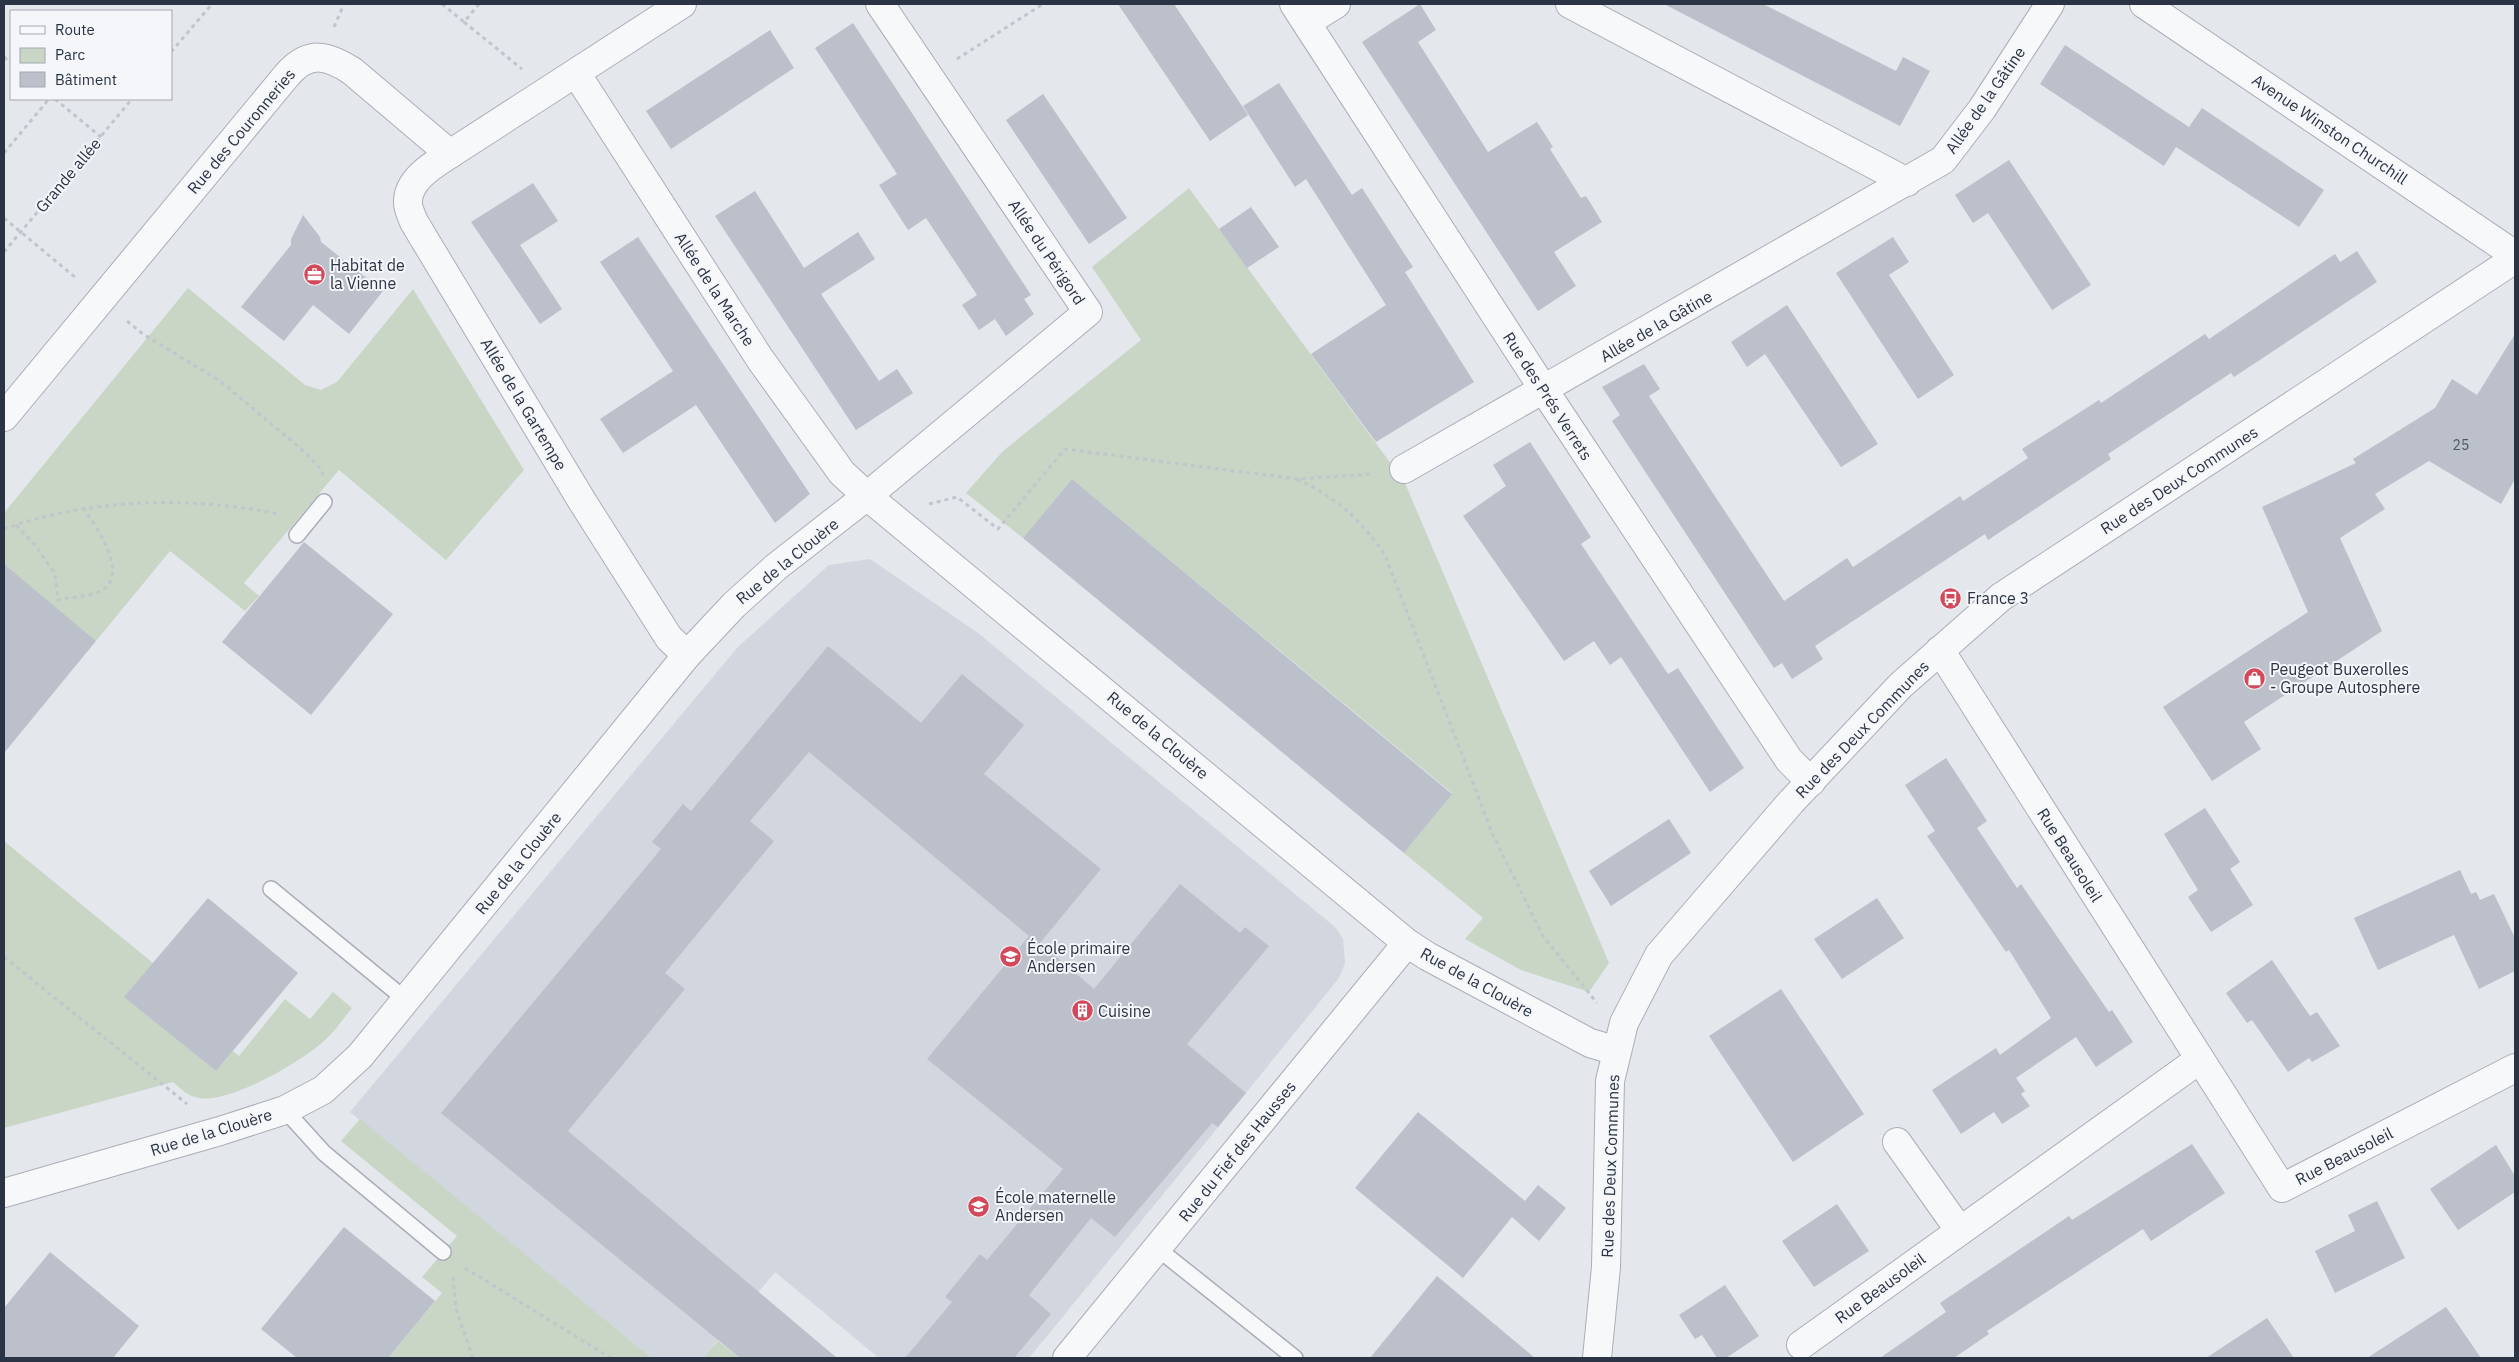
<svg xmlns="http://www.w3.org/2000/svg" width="2519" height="1362" font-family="'IBM Plex Sans',sans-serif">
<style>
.built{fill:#d2d6de}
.green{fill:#c9d6c5}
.building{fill:#bbc0ca}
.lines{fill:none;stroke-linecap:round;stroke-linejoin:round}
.service-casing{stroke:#a9aeb7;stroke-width:18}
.minor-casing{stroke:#a9aeb7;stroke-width:30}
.tertiary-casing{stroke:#a9aeb7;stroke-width:30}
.path{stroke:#c2c5cb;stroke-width:3;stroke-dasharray:4 4;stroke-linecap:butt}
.service{stroke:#f7f8fa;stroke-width:15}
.minor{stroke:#f7f8fa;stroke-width:28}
.tertiary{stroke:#f7f8fa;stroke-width:28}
.labels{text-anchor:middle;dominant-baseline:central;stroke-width:4;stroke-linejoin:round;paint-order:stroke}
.number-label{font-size:14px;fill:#4f5766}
.street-label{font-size:16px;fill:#2b3445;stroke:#f4f6f9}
.poi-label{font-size:16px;fill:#2b3445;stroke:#f4f6f9;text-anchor:start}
</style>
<rect width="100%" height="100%" fill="#e4e7ec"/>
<!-- built -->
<path class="built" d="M 870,559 L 978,633 L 1335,927 L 1343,939 L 1345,963 L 1339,978 L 1246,1093 L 1029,1358 L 879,1358 L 775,1272 L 703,1358 L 652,1358 L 350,1112 L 738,647 L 829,565 Z"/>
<!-- green -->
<g class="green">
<path d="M 1189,188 L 1405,483 L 1609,963 L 1589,992 L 1521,970 L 1465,939 L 1483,918 L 1404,853 L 1452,793 L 1072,479 L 1023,538 L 966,493 L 1003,451 L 1141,340 L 1092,267 Z"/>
<path d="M 188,288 L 305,385 L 321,390 L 337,382 L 413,289 L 524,470 L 446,560 L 339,470 L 244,583 L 259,596 L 245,611 L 170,551 L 96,641 L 8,568 L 4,573 L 4,513 Z"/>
<path d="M 4,841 L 153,963 L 125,997 L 216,1071 L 233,1051 L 239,1056 L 285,999 L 310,1019 L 333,992 L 352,1008 C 343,1019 335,1031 325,1040 C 303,1061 229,1104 199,1098 C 188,1096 181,1089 173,1082 L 4,1128 Z"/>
<path d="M 360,1119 L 652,1358 L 388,1358 L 442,1293 L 422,1277 L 457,1236 L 341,1141 Z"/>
<path d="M 718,1341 L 740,1358 L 703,1358 Z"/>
</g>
<!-- building -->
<g class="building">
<path d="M 1118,4 L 1174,4 L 1248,115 L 1210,141 Z"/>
<path d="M 1420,4 L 1436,30 L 1418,42 L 1488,152 L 1537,122 L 1553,147 L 1550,149 L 1581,198 L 1586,196 L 1602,222 L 1554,252 L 1576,286 L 1538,311 L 1362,42 Z"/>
<path d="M 1664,4 L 1763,4 L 1896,71 L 1903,57 L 1930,71 L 1900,126 Z"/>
<path d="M 853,23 L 1031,295 L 1024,299 L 1034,314 L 1006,336 L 995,319 L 979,330 L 962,305 L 977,295 L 926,218 L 908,230 L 879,185 L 897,174 L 815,48 Z"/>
<path d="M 770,30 L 794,68 L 671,149 L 646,111 Z"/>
<path d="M 2065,45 L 2189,127 L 2202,108 L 2324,190 L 2299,227 L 2176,147 L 2164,166 L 2040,84 Z"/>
<path d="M 1279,83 L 1352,195 L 1362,188 L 1387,227 L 1413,267 L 1405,272 L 1474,382 L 1376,442 L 1311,354 L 1386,305 L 1306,179 L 1295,187 L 1243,106 Z"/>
<path d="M 1043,94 L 1127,218 L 1089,244 L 1006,120 Z"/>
<path d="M 2009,160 L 2091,285 L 2052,310 L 1988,213 L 1973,223 L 1955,195 Z"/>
<path d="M 533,183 L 558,221 L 520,245 L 562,309 L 540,324 L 471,222 Z"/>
<path d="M 755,191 L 804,268 L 858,232 L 875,259 L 821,294 L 879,381 L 897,369 L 913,393 L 856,430 L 715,216 Z"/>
<path d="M 1251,207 L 1279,247 L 1247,268 L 1219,229 Z"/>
<path d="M 303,215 L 320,237 L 321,242 L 383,291 L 349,334 L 313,305 L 284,341 L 241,307 L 291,245 L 291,239 Z"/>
<path d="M 638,237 L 810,494 L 775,523 L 696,405 L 623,453 L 600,419 L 673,371 L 600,262 Z"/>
<path d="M 1893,237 L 1909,262 L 1889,275 L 1954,375 L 1918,399 L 1836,273 Z"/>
<path d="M 2357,251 L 2377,282 L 2234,377 L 2231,373 L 2108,454 L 2111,459 L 1988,540 L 1985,534 L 1815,646 L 1823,659 L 1792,679 L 1782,663 L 1774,668 L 1612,421 L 1620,415 L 1602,387 L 1644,364 L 1660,389 L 1649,396 L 1784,601 L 1847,558 L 1853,567 L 1960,496 L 1963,501 L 2028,458 L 2022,449 L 2099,400 L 2101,403 L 2205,334 L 2209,339 L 2335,254 L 2340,262 Z"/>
<path d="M 1787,305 L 1878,444 L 1841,467 L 1765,354 L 1747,367 L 1731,342 Z"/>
<path d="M 2515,334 L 2515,479 L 2501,504 L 2429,461 L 2375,494 L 2385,509 L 2340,538 L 2382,631 L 2244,722 L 2261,749 L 2212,781 L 2163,707 L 2308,612 L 2262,507 L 2356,463 L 2353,459 L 2435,408 L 2452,379 L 2477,395 Z"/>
<path d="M 1530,442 L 1591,537 L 1581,544 L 1668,674 L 1678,668 L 1744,768 L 1710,792 L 1621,657 L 1610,665 L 1594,641 L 1564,661 L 1463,516 L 1506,486 L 1493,465 Z"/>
<path d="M 1072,479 L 1452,794 L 1404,853 L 1023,538 Z"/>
<path d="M 304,542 L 393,614 L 311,715 L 222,642 Z"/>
<path d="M 4,564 L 96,641 L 4,753 Z"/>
<path d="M 828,646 L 921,723 L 962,674 L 1024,725 L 984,774 L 1101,869 L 1040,943 L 1094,989 L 1180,884 L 1240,933 L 1245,927 L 1269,946 L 1187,1044 L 1246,1093 L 1218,1127 L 1212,1123 L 1115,1237 L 1091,1218 L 1029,1295 L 1051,1314 L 1014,1358 L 905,1358 L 952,1302 L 945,1297 L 980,1254 L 987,1260 L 1063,1169 L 927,1059 L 1029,936 L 809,752 L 750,821 L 774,841 L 665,973 L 685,989 L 568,1131 L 837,1358 L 740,1358 L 441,1113 L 661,849 L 652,842 L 683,804 L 691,811 Z"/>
<path d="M 1946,758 L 1987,821 L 1977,828 L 2017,888 L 2021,884 L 2109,1012 L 2112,1010 L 2133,1042 L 2096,1067 L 2076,1037 L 2016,1078 L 2025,1091 L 2021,1094 L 2030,1106 L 2002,1124 L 1994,1112 L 1961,1134 L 1932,1090 L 1996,1048 L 2000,1055 L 2051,1018 L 2009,950 L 2006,952 L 1927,836 L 1935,831 L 1905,785 Z"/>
<path d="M 2205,808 L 2240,862 L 2230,869 L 2253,905 L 2211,932 L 2188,897 L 2198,890 L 2164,834 Z"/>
<path d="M 1669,819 L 1691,853 L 1611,906 L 1589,871 Z"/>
<path d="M 2460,870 L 2471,894 L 2476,892 L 2480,900 L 2494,894 L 2515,938 L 2515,971 L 2479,989 L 2454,935 L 2378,970 L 2354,918 Z"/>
<path d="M 208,898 L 298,973 L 216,1071 L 124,997 Z"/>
<path d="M 1877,898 L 1904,938 L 1842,979 L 1814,939 Z"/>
<path d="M 2272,960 L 2310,1016 L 2317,1012 L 2340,1046 L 2312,1062 L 2309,1058 L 2288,1072 L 2252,1020 L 2247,1023 L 2226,993 Z"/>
<path d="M 1781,989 L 1864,1114 L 1793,1162 L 1709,1036 Z"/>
<path d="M 1418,1112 L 1525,1201 L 1538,1185 L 1566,1208 L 1539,1241 L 1512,1217 L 1463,1278 L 1355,1188 Z"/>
<path d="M 2192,1144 L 2225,1193 L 2151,1241 L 2143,1229 L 1987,1331 L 1989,1334 L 1954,1358 L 1880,1358 L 1946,1312 L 1940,1303 L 2069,1216 L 2072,1220 Z"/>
<path d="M 2496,1145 L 2515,1176 L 2515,1192 L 2458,1230 L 2430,1189 Z"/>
<path d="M 2377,1201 L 2405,1258 L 2335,1293 L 2315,1251 L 2355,1231 L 2348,1215 Z"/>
<path d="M 1837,1204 L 1869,1251 L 1814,1287 L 1782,1241 Z"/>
<path d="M 344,1227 L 435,1301 L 388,1358 L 297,1358 L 261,1329 Z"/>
<path d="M 50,1252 L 139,1326 L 113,1358 L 4,1358 L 4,1308 Z"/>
<path d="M 1437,1276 L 1535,1358 L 1370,1358 Z"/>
<path d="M 1725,1285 L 1759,1336 L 1726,1358 L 1717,1358 L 1702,1335 L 1695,1339 L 1679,1315 Z"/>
<path d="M 2446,1307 L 2481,1358 L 2367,1358 Z"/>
<path d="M 2267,1318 L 2294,1358 L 2206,1358 Z"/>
</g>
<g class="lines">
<defs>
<g id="service">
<path d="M 297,535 L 324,502"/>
<path d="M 271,889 L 406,1000"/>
<path d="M 285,1110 L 324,1153 L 443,1252"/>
<path d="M 1157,1248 L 1295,1358"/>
</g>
<g id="minor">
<path d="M 1294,4 L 1544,390 L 1789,760 L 1811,782"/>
<path d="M 1570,4 L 1907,182"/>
<path d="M 1307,22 L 1336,4"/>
<path d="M 576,73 L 760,359 L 842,473 L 867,496 L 1088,312 L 880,4"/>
<path d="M 450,154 C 433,165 407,180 408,203 C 408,209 412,217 414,222 L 582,501 L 669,638 L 687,655"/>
<path d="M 4,417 L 287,75 C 309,50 327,55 352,71 L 450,154 L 682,4"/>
<path d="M 1404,469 L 1943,160 L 1982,109 L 2050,4"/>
<path d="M 1940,650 L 2282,1188 L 2515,1068"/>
<path d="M 1897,1142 L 1960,1231"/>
<path d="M 4,1193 L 220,1131 L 285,1110 L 323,1090 L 360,1056 L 687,655 L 734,605 L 776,567 L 867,496 L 1407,943 L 1427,956 L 1590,1043 L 1617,1051"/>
<path d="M 1801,1345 L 2200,1059"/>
<path d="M 1067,1358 L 1407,943"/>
<path d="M 1597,1358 L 1606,1267 L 1610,1081 L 1624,1023 L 1659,955 L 1791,802 L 1901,685 L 2001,597 L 2515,259"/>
</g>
<path id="tertiary" d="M 2144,4 L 2515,255"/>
</defs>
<!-- service casing -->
<use href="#service" class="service-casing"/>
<!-- minor casing -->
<use href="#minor" class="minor-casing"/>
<!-- tertiary casing -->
<use href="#tertiary" class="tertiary-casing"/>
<!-- path -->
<g class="path">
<path d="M 442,4 L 464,22 L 479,4"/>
<path d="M 464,22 L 522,69"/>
<path d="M 334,27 L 344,4"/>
<path d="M 171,52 L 212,4"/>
<path d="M 4,57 L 11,63"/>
<path d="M 957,59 L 1043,4"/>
<path d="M 55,99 L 101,137"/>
<path d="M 4,153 L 49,99"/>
<path d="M 4,218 L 76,278"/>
<path d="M 4,252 L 132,99"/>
<path d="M 127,321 L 143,334 L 220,381 L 306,453 L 319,467 L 323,475"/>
<path d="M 1297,479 C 1337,498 1360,519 1385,555 L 1493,835 L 1543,936 L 1597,1003"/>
<path d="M 929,504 L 957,497 L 998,529 L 1065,449 L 1297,479 L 1371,474"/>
<path d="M 16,525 L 36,546 L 55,574 L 58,600 C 70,597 84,597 96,593 C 134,580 97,529 85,510"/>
<path d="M 4,529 C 90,498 190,496 279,514"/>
<path d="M 4,957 L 187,1104"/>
<path d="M 465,1268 L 611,1358"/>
<path d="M 453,1277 L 456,1309 L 473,1358"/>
</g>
<!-- service -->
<use href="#service" class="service"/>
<!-- minor -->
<use href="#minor" class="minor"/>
<!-- tertiary -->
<use href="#tertiary" class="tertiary"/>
</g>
<!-- icons -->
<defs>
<symbol id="office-disc" viewBox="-11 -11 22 22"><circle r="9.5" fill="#d1495b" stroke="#f4f6f9"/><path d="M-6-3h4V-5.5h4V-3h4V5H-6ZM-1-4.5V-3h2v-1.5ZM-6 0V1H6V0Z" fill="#fff"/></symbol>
<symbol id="bus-disc" viewBox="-11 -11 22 22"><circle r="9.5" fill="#d1495b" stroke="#f4f6f9"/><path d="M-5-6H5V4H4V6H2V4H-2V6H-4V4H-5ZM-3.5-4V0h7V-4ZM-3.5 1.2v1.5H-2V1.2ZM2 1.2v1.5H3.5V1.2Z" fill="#fff"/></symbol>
<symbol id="shop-disc" viewBox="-11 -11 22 22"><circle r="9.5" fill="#d1495b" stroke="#f4f6f9"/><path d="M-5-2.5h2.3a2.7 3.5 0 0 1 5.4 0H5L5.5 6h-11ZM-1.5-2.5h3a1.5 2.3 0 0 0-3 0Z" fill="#fff"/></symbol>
<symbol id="school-disc" viewBox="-11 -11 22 22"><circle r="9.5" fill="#d1495b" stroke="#f4f6f9"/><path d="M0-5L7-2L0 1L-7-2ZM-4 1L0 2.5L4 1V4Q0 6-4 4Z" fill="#fff"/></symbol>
<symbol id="building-disc" viewBox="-11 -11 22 22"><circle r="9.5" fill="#d1495b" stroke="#f4f6f9"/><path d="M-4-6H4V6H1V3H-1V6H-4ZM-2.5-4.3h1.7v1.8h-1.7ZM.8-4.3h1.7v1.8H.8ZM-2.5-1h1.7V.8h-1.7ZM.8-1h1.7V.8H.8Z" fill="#fff"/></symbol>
</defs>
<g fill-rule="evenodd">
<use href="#office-disc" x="302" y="262" width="25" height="25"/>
<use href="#bus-disc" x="1938" y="586" width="25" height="25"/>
<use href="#shop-disc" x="2242" y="666" width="25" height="25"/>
<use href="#school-disc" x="998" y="944" width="25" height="25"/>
<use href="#building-disc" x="1070" y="998" width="25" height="25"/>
<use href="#school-disc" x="966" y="1194" width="25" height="25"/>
</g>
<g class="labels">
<!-- number labels -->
<g class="number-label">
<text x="2461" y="445">25</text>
</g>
<!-- street labels -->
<g class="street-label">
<text transform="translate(1985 100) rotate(-55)">Allée de la Gâtine</text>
<text transform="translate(2330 129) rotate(34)">Avenue Winston Churchill</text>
<text transform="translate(241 131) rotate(-50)">Rue des Couronneries</text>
<text transform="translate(68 175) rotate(-50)">Grande allée</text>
<text transform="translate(1047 252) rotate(56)">Allée du Périgord</text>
<text transform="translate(715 289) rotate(57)">Allée de la Marche</text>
<text transform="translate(1656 326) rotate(-30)">Allée de la Gâtine</text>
<text transform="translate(1548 396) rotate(57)">Rue des Prés Verrets</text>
<text transform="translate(524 404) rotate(59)">Allée de la Gartempe</text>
<text transform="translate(2179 480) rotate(-33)">Rue des Deux Communes</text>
<text transform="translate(787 561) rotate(-39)">Rue de la Clouère</text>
<text transform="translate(1862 729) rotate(-46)">Rue des Deux Communes</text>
<text transform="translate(1158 735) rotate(40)">Rue de la Clouère</text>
<text transform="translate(2070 855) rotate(58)">Rue Beausoleil</text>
<text transform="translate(518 863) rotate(-51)">Rue de la Clouère</text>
<text transform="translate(1477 982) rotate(29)">Rue de la Clouère</text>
<text transform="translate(211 1132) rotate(-17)">Rue de la Clouère</text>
<text transform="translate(1237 1151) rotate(-51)">Rue du Fief des Hausses</text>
<text transform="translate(2344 1156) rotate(-27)">Rue Beausoleil</text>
<text transform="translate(1610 1166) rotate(-88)">Rue des Deux Communes</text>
<text transform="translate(1880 1288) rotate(-36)">Rue Beausoleil</text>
</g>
<!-- poi labels -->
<g class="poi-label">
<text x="330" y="265">Habitat de<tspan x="330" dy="18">la Vienne</tspan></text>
<text x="1967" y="598">France 3</text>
<text x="2270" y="669">Peugeot Buxerolles<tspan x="2270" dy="18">- Groupe Autosphere</tspan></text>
<text x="1027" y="948">École primaire<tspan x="1027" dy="18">Andersen</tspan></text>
<text x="1098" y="1011">Cuisine</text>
<text x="995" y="1197">École maternelle<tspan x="995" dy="18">Andersen</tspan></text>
</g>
</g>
<!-- border -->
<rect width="2519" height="1362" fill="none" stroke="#2b3445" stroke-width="10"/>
<!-- legend -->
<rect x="10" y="10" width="162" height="90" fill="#f4f6f9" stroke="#a4a8b1"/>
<rect x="20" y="26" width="25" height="8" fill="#f7f8fa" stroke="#a4a8b1"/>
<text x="55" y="35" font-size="15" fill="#2b3445">Route</text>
<rect x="20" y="48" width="25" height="15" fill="#c9d6c5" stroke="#a4a8b1"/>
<text x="55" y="60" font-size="15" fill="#2b3445">Parc</text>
<rect x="20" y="72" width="25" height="15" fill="#bbc0ca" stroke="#a4a8b1"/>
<text x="55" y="85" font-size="15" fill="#2b3445">Bâtiment</text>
</svg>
